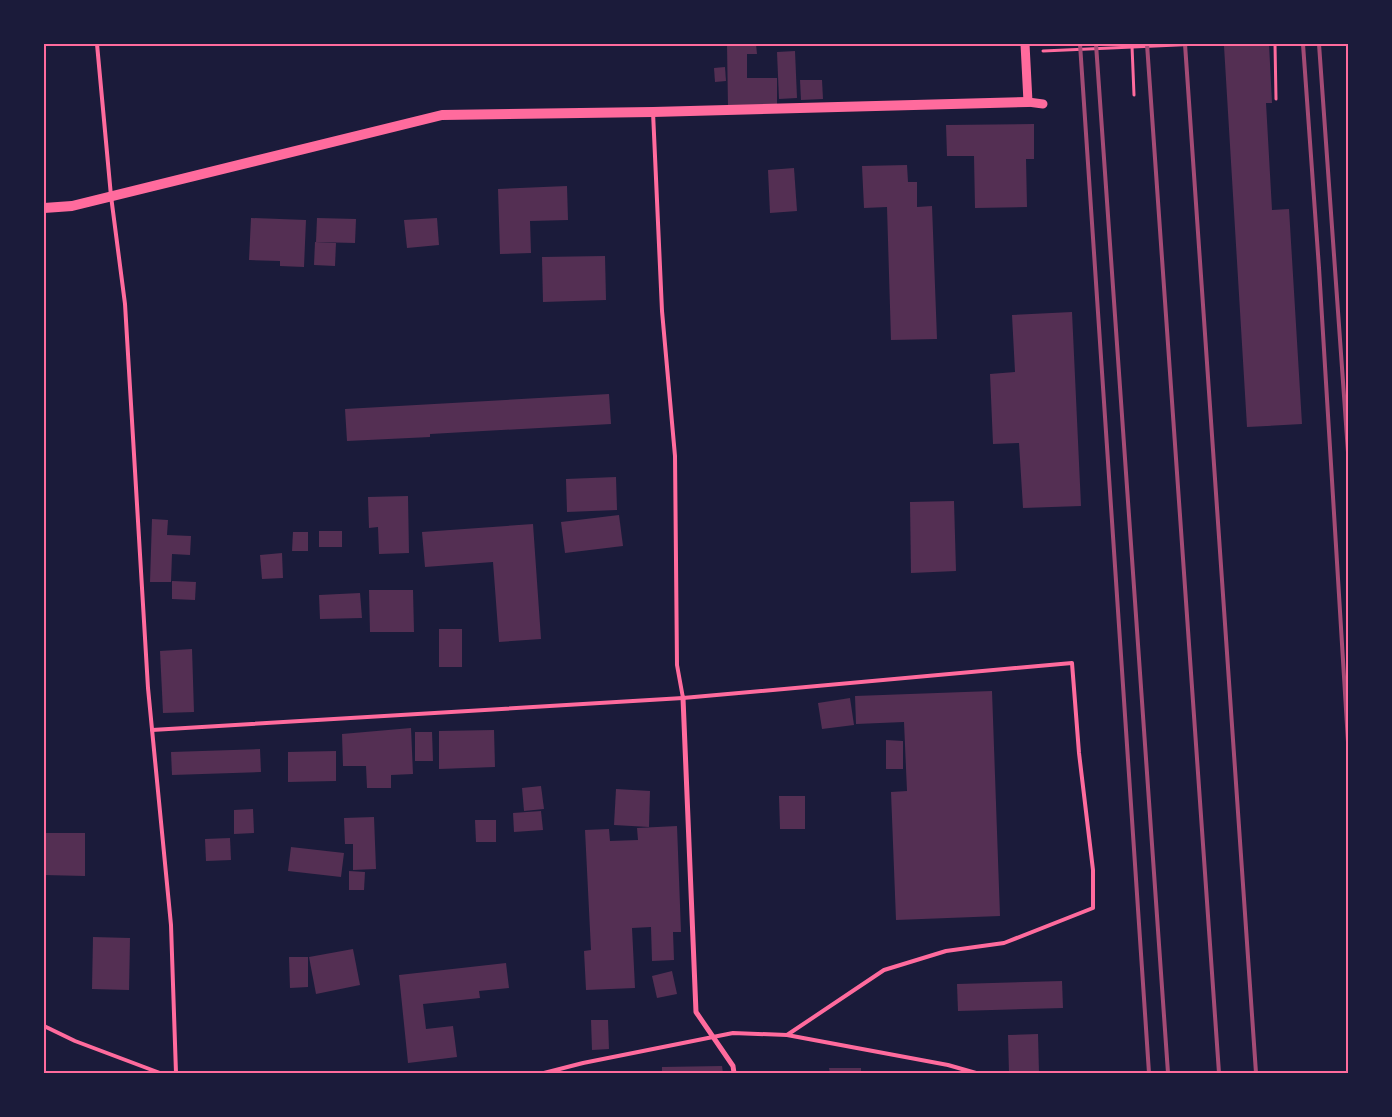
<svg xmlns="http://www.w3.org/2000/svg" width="1392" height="1117" font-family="Raleway,sans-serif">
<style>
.building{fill:#542f53}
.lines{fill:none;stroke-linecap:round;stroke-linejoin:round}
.path{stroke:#ff6b9d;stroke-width:3}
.service{stroke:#ff6b9d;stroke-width:4}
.minor{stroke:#ff6b9d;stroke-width:5}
.tertiary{stroke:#ff6b9d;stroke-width:9}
.secondary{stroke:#ff6b9d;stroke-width:10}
.rail{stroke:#a44b75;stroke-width:4}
.neatline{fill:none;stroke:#ff6b9d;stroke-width:2}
</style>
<rect width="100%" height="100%" fill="#1b1b3a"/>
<!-- building -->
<g class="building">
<path d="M 727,44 L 756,44 L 757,54 L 747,54 L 747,78 L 777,78 L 777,107 L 728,107 Z"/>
<path d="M 1269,44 L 1272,103 L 1266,103 L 1272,210 L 1289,209 L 1302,424 L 1247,427 L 1224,46 Z"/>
<path d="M 795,51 L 797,98 L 779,99 L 777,52 Z"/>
<path d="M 725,67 L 726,81 L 715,82 L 714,68 Z"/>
<path d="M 800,80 L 822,80 L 823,99 L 801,100 Z"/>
<path d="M 1034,124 L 1034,159 L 1026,159 L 1027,207 L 975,208 L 974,156 L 947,156 L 946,125 Z"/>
<path d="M 907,165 L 908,182 L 917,182 L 917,207 L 932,206 L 937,339 L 891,340 L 887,207 L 864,208 L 862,166 Z"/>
<path d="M 794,168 L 797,211 L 770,213 L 768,170 Z"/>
<path d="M 567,186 L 568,220 L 530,221 L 531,253 L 500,254 L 498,189 Z"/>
<path d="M 251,218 L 306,220 L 304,267 L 280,266 L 280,261 L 249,260 Z"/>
<path d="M 317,218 L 356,219 L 355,243 L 316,242 Z"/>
<path d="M 437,218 L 439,245 L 407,248 L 404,220 Z"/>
<path d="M 315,242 L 336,243 L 335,266 L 314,265 Z"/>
<path d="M 605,256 L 606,300 L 543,302 L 542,257 Z"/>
<path d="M 1072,312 L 1081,506 L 1023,508 L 1019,443 L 993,444 L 990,374 L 1015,372 L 1012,315 Z"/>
<path d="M 609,394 L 611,424 L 430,434 L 430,437 L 347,441 L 345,409 Z"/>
<path d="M 616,477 L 617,510 L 567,512 L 566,479 Z"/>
<path d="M 408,496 L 409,553 L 379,554 L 378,527 L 369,528 L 368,497 Z"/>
<path d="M 954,501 L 956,571 L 911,573 L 910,502 Z"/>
<path d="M 619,515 L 623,546 L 565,553 L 561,522 Z"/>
<path d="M 152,519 L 168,520 L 167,535 L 191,536 L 190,555 L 172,554 L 171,582 L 150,582 Z"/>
<path d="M 533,524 L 541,639 L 499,642 L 493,562 L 425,567 L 422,532 Z"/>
<rect x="319" y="531" width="23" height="16"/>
<path d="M 293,532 L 308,532 L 308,551 L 292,551 Z"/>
<path d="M 282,553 L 283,578 L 262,579 L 260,555 Z"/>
<path d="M 172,581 L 196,582 L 195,600 L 172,599 Z"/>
<path d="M 369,590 L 413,590 L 414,632 L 370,632 Z"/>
<path d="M 360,593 L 362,618 L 320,619 L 319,595 Z"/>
<rect x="439" y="629" width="23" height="38"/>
<path d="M 192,649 L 194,712 L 163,713 L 160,651 Z"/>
<path d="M 992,691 L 1000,916 L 896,920 L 891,792 L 907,791 L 904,722 L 856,724 L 855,696 Z"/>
<path d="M 850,698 L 854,725 L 822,729 L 818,703 Z"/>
<path d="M 411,728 L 413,774 L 391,775 L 391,788 L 367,788 L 366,766 L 343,766 L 342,734 Z"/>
<path d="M 494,730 L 495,767 L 439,769 L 439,731 Z"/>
<path d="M 415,732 L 432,732 L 433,761 L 415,761 Z"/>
<path d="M 886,740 L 903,741 L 903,769 L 886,769 Z"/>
<path d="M 260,749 L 261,772 L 172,775 L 171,752 Z"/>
<path d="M 336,751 L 336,781 L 288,782 L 288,752 Z"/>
<path d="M 541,786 L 544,809 L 524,811 L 522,788 Z"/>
<path d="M 616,789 L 650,791 L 649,827 L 614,825 Z"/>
<path d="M 779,796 L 805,796 L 805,829 L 780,829 Z"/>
<path d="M 253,809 L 254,833 L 234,834 L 234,810 Z"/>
<path d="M 541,811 L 543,830 L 514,832 L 513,813 Z"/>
<path d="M 374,817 L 376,869 L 353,870 L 353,844 L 345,844 L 344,818 Z"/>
<path d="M 475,820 L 496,820 L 496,842 L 476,842 Z"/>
<path d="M 677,826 L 681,932 L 673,932 L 674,960 L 652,961 L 651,927 L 632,928 L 635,988 L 586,990 L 584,951 L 591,950 L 585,830 L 609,829 L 610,841 L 638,840 L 637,828 Z"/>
<path d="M 44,833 L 85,833 L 85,876 L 44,875 Z"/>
<path d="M 230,838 L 231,860 L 206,861 L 205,839 Z"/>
<path d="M 291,847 L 344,853 L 341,877 L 288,871 Z"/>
<path d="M 349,871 L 365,872 L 364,890 L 349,890 Z"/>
<path d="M 93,937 L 130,938 L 129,990 L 92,989 Z"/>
<path d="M 353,949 L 360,985 L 316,994 L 309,957 Z"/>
<path d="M 289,957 L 308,957 L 308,987 L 290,988 Z"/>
<path d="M 506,963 L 509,988 L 479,991 L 480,998 L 423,1004 L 426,1029 L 453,1026 L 457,1057 L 408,1063 L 399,975 Z"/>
<path d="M 672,971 L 677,994 L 657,998 L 652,976 Z"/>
<path d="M 1062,981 L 1063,1008 L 958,1011 L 957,984 Z"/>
<path d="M 591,1020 L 608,1020 L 609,1049 L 592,1050 Z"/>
<path d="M 1038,1034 L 1039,1073 L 1009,1073 L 1008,1035 Z"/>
<path d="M 722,1066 L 723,1073 L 662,1073 L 662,1067 Z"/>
<path d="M 829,1068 L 861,1068 L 861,1073 L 830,1073 Z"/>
</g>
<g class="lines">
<!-- path -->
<g class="path">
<path d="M 1275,44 L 1276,99"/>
<path d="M 1132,46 L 1134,95"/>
<path d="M 1043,51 L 1200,44"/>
</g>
<!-- service -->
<g class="service">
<path d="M 97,44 L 111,196 L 125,304 L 148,688 L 171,925 L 176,1073"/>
<path d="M 152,730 L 683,698"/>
<path d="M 44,1026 L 75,1041 L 160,1073"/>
<path d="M 787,1035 L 948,1065 L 976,1073"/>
<path d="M 544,1073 L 583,1063 L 733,1033 L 787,1035 L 884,970 L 946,951 L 1004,943 L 1093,908 L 1093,870 L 1079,753 L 1072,663 L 683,698 L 677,665 L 675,456 L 662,311 L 653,112"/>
</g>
<!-- minor -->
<path class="minor" d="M 683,698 L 696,1012 L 733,1066 L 734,1073"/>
<!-- tertiary -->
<path class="tertiary" d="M 1025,44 L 1028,102 L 1043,104"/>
<!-- secondary -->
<path class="secondary" d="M 44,208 L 72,206 L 442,115 L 653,112 L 1028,102"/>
<!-- rail -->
<g class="rail">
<path d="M 1080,44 L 1149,1073"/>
<path d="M 1096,44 L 1168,1073"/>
<path d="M 1147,44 L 1219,1073"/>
<path d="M 1185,44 L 1256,1073"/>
<path d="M 1303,44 L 1319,268 L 1348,742"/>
<path d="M 1319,44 L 1348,452"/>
</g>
</g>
<!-- border -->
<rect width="1392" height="1117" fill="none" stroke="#1b1b3a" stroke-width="90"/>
<rect x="45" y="45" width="1302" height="1027" class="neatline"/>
</svg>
